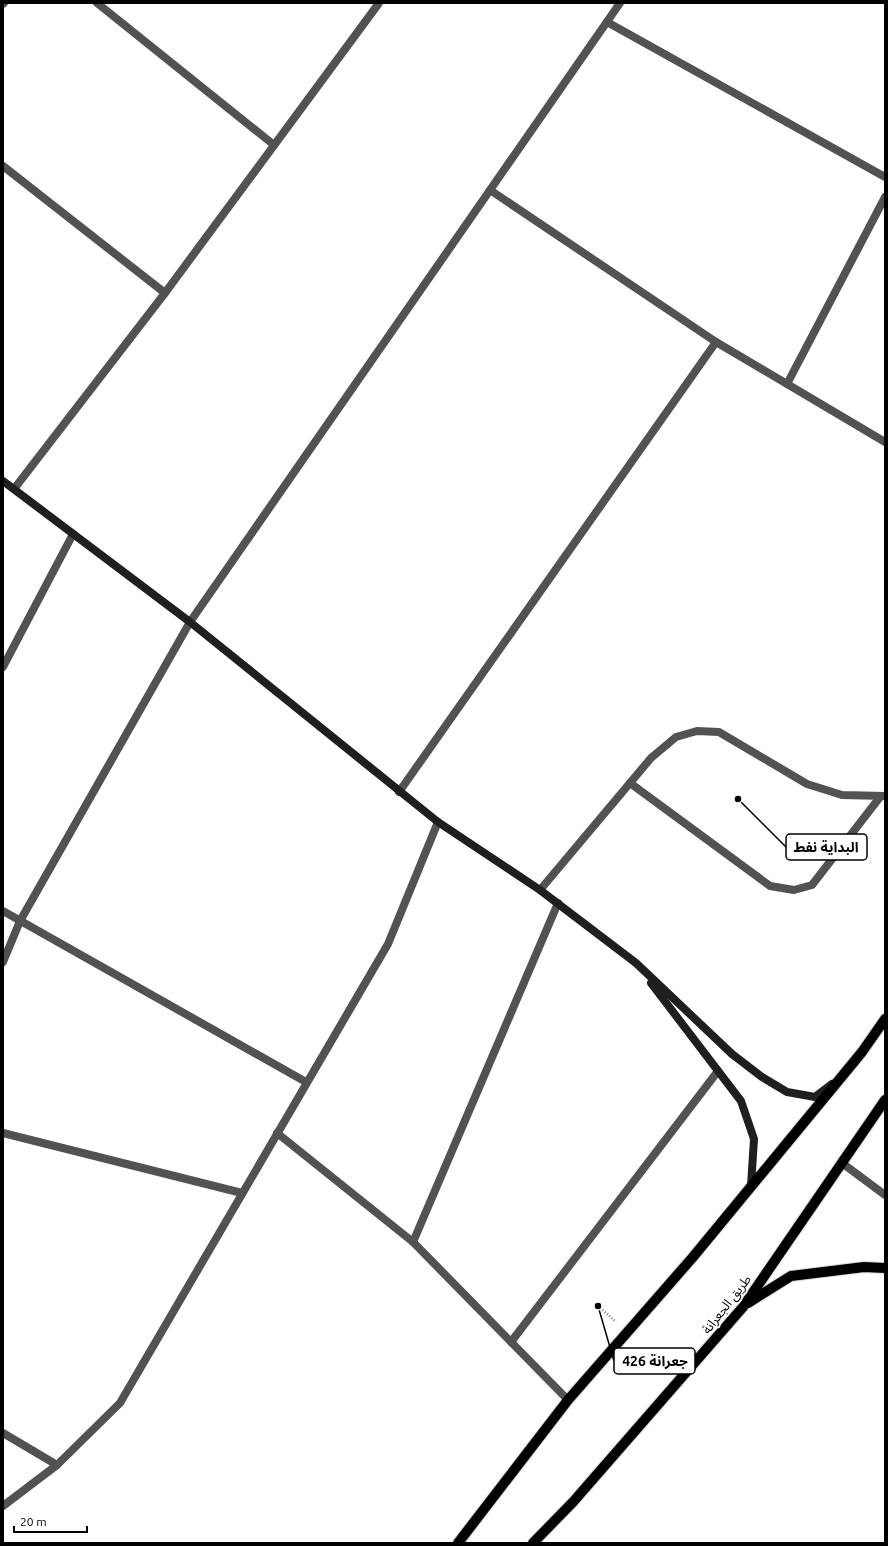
<svg xmlns="http://www.w3.org/2000/svg" width="888" height="1546" font-family="Ubuntu,'Noto Sans Arabic',sans-serif">
<style>
.lines{fill:none;stroke-linecap:round;stroke-linejoin:round}
.primary-casing{stroke:#dbdbdb;stroke-width:12}
.path{stroke:#747474;stroke-width:2.5;stroke-dasharray:1 2;stroke-linecap:butt}
.service{stroke:#525252;stroke-width:8}
.minor{stroke:#525252;stroke-width:8}
.secondary{stroke:#1f1f1f;stroke-width:8}
.primary{stroke:#000;stroke-width:10}
.labels{text-anchor:middle;dominant-baseline:central;stroke-width:3.5;stroke-linejoin:round;paint-order:stroke}
.street-label{font-size:13px;fill:#000;stroke:#fff}
.leader{fill:none;stroke:#000;stroke-width:1.5}
.callout-dot{fill:#000;stroke:#fff;stroke-width:1.5}
.callout{fill:#fff;stroke:#000;stroke-width:1.5}
.callout-label{font-size:14px;text-anchor:middle;font-weight:bold;fill:#000}
</style>
<rect width="100%" height="100%" fill="#fff"/>
<g class="lines">
<defs>
<g id="primary">
<path d="M 748,1303 L 791,1276 L 864,1267 L 885,1268"/>
<path d="M 458,1543 L 568,1400 L 693,1257 L 862,1052 L 885,1019"/>
<path d="M 533,1543 L 573,1502 L 743,1307 L 885,1100"/>
</g>
</defs>
<!-- primary casing -->
<use href="#primary" class="primary-casing"/>
<!-- path -->
<path class="path" d="M 598,1306 L 615,1321"/>
<!-- service -->
<g class="service">
<path d="M 630,783 L 770,886 L 794,890 L 812,885 L 880,797"/>
<path d="M 540,890 L 651,758 L 676,737 L 697,731 L 719,732 L 807,784 L 842,795 L 885,796"/>
</g>
<!-- minor -->
<g class="minor">
<path d="M 97,3 L 274,145"/>
<path d="M 3,4 L 4,3"/>
<path d="M 607,22 L 885,177"/>
<path d="M 3,166 L 165,293"/>
<path d="M 490,190 L 716,342 L 885,442"/>
<path d="M 787,384 L 885,197"/>
<path d="M 14,489 L 165,293 L 379,3"/>
<path d="M 3,667 L 73,534"/>
<path d="M 399,792 L 716,342"/>
<path d="M 3,911 L 306,1082"/>
<path d="M 3,962 L 20,921 L 190,622 L 620,3"/>
<path d="M 3,1133 L 242,1193"/>
<path d="M 277,1133 L 413,1242 L 568,1400"/>
<path d="M 842,1163 L 885,1195"/>
<path d="M 413,1242 L 558,903"/>
<path d="M 511,1342 L 718,1071"/>
<path d="M 3,1433 L 57,1465"/>
<path d="M 3,1506 L 57,1465 L 120,1403 L 388,944 L 438,822"/>
</g>
<!-- secondary -->
<g class="secondary">
<path d="M 3,481 L 190,622 L 438,822 L 540,890 L 636,963 L 732,1054 L 762,1077 L 787,1092 L 815,1097 L 832,1084"/>
<path d="M 651,983 L 741,1101 L 754,1139 L 751,1186"/>
</g>
<!-- primary -->
<use href="#primary" class="primary"/>
</g>
<g class="labels">
<!-- street labels -->
<g class="street-label">
<text transform="translate(726 1304) rotate(-52)">طريق الجعرانة</text>
</g>
</g>
<!-- callouts -->
<path class="leader" d="M738 799L786 847M598 1306L614 1361"/>
<g class="callout-dot">
<circle cx="738" cy="799" r="4"/>
<circle cx="598" cy="1306" r="4"/>
</g>
<g class="callout">
<rect x="786" y="834" width="81" height="26" rx="4"/>
<rect x="614" y="1348" width="81" height="26" rx="4"/>
</g>
<g class="callout-label">
<text x="826" y="852">البداية نفط</text>
<text x="655" y="1366">جعرانة 426</text>
</g>
<!-- border -->
<rect width="888" height="1546" fill="none" stroke="#000000" stroke-width="8"/>
<!-- scale -->
<path d="M14 1526v6h73v-6" fill="none" stroke="#000000" stroke-width="2"/>
<text x="20" y="1526" font-size="12" fill="#000000" stroke="#ffffff" stroke-width="3" paint-order="stroke">20 m</text>
</svg>
